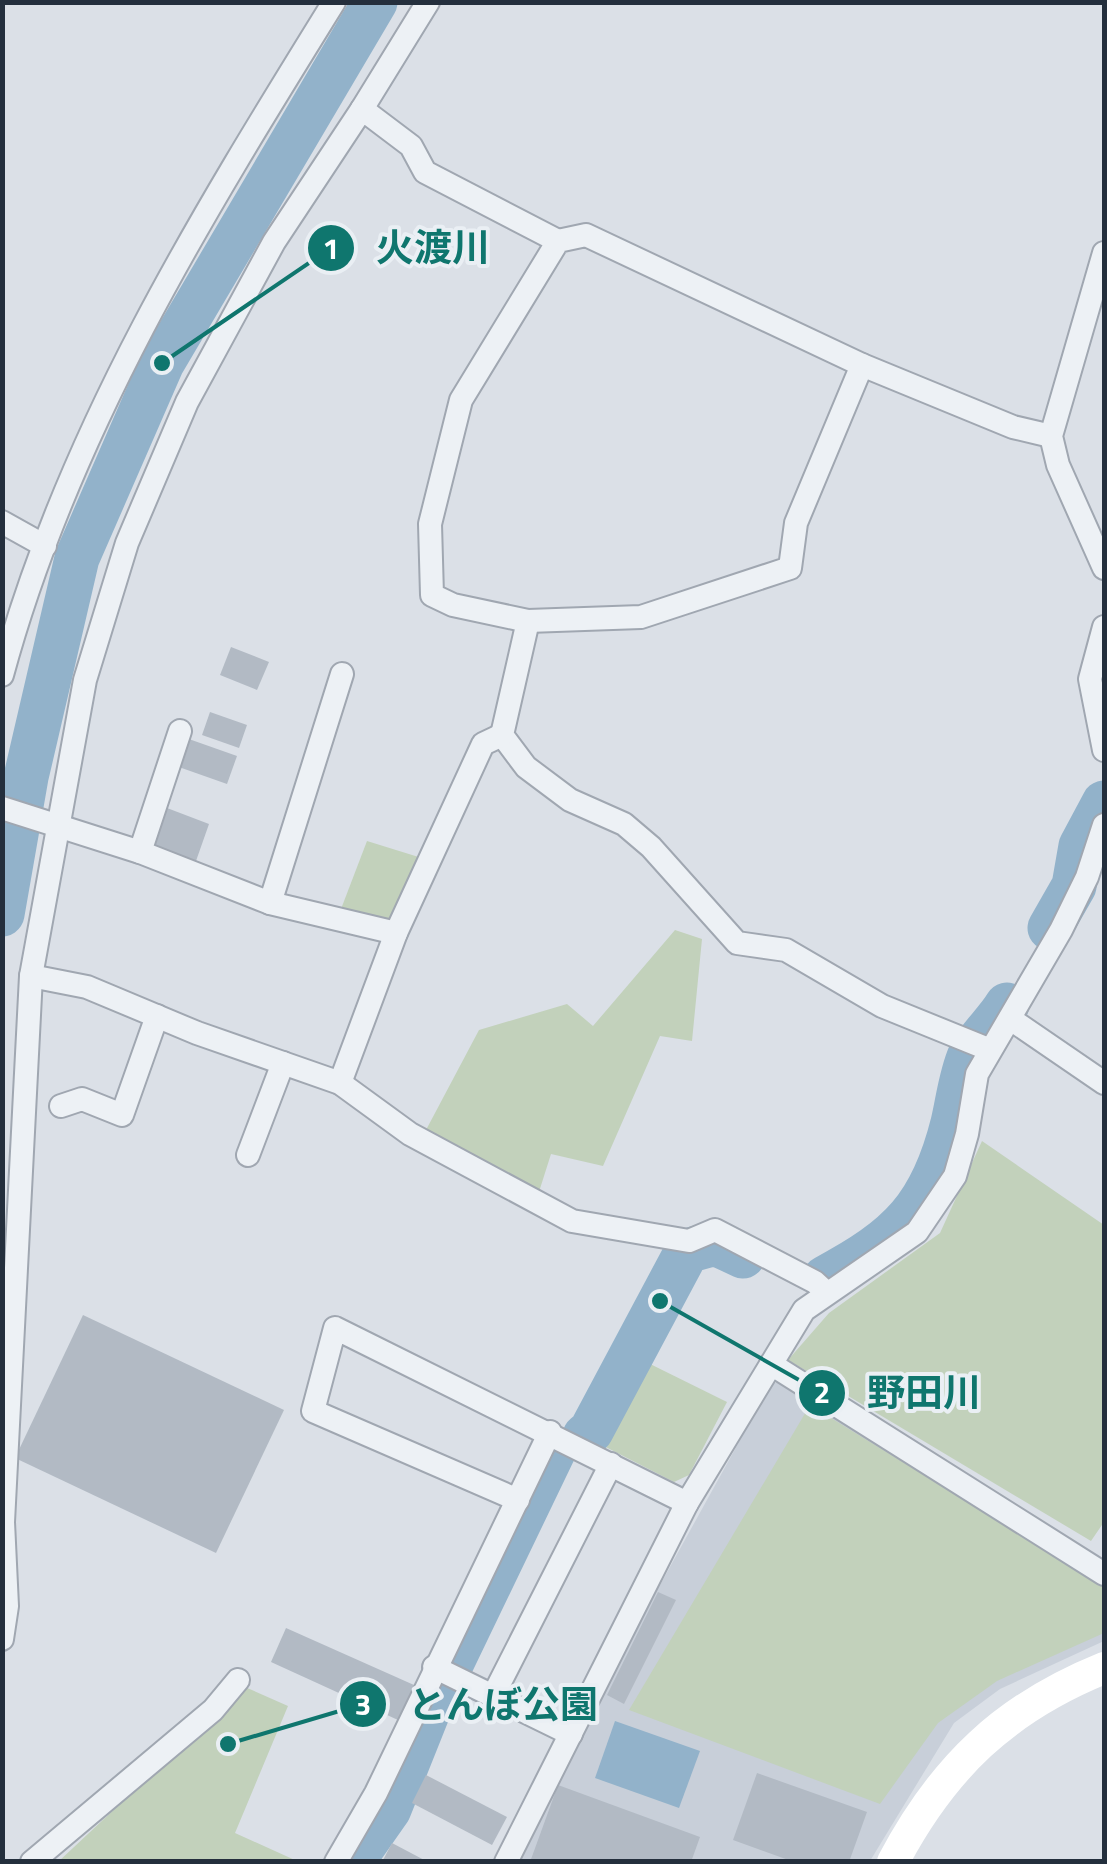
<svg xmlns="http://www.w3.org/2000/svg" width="1107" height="1864" font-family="'Titillium Web','Noto Sans JP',sans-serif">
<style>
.built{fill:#c8cfd9}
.green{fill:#c2d1bb}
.water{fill:#92b2ca}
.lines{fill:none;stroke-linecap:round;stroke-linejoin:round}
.river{stroke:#92b2ca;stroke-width:45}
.building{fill:#b2bac4}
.street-casing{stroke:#a0a7b1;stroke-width:26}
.street{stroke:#edf1f5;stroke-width:22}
.secondary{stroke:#fff;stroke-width:32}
.leader{fill:none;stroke:#0f766e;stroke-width:4}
.callout-dot{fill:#0f766e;stroke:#eaeff4;stroke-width:4}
.mark-label{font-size:30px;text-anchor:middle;font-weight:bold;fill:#fff}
.callout-label{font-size:38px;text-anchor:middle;font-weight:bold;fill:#0f766e;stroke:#eaeff4;stroke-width:8;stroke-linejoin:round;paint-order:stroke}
</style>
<rect width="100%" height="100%" fill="#dbe0e7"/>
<!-- built -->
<path class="built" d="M 786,1380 L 1104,1581 L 1104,1641 L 1000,1689 L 954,1723 L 870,1861 L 514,1862 L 591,1710 L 771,1384 Z"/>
<!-- green -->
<g class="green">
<path d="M 367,841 L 425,859 L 395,925 L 341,909 Z"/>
<path d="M 675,930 L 702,939 L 692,1041 L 660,1036 L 603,1166 L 551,1154 L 538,1195 L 426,1130 L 479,1030 L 567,1004 L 593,1026 Z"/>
<path d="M 982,1141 L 1104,1225 L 1104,1522 L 1091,1541 L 788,1360 L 829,1313 L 940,1233 Z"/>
<path d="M 638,1358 L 727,1402 L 689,1475 L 674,1482 L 592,1440 Z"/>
<path d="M 810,1405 L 1104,1586 L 1104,1633 L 997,1681 L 938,1723 L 880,1804 L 629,1710 Z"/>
<path d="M 245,1687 L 288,1706 L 235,1833 L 297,1861 L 58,1862 Z"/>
</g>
<!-- water -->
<path class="water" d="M 615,1721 L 700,1751 L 679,1808 L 595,1778 Z"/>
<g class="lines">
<!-- river -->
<g class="river">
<path d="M 2,914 L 26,777 L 77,558 L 162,363 L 375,2"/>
<path d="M 1050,928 L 1074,886 L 1081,846 L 1104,803"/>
<path d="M 825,1278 C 900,1238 932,1207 953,1123 C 958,1102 961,1075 970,1055 C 978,1038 997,1022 1007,1005"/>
<path d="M 585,1436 L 591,1431 L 687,1251 L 715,1243 L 743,1256"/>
<path d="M 352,1862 L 389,1809 L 427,1714 L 554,1450"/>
</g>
</g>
<!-- building -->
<g class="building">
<path d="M 231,647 L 269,662 L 257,690 L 220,675 Z"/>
<path d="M 210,712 L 247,725 L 239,748 L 202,735 Z"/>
<path d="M 186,738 L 237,756 L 227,784 L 176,766 Z"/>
<path d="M 167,808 L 209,824 L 196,861 L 153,845 Z"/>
<path d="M 83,1315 L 284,1410 L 216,1553 L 15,1458 Z"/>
<path d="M 658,1592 L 676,1600 L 624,1704 L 607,1695 Z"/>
<path d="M 286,1628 L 414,1685 L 398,1720 L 271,1662 Z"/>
<path d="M 757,1773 L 867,1812 L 849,1862 L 794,1862 L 733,1840 Z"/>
<path d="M 426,1775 L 507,1817 L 492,1845 L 412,1803 Z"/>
<path d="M 558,1785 L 700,1837 L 691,1862 L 530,1862 Z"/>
<path d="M 392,1843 L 428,1862 L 382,1862 Z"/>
</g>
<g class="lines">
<defs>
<g id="street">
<path d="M 362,109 L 428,2"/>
<path d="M 1104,253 L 1051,436 L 1058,465 L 1104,568"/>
<path d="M 2,522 L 45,546"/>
<path d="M 528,621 L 641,617 L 790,568 L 796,523 L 862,365"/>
<path d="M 1104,627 L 1090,679 L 1104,750"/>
<path d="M 2,675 C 68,431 202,215 334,2"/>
<path d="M 2,808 L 140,852 L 270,903 L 396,933"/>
<path d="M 140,852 L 180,731"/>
<path d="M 270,903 L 342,674"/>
<path d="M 31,976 L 87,987 L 197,1033 L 340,1083 L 410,1134 L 572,1221 L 689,1241 L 715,1230 L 815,1282 L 827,1293"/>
<path d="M 1012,1020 L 1104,1083"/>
<path d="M 988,1049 L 882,1006 L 786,950 L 737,943 L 651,847 L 624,824 L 570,800 L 526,767 L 502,735 L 528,621 L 453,605 L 432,595 L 430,524 L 461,400 L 558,241 L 586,235 L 862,365 L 1013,427 L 1051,436"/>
<path d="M 340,1083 L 396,933 L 483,744 L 502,735"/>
<path d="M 61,1106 L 82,1099 L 122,1115 L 157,1016"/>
<path d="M 248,1155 L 283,1063"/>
<path d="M 771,1364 L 1104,1574"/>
<path d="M 518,1500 L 313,1411 L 335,1328 L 687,1503"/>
<path d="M 2,1639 L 7,1606 L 3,1522 L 31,976 L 85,680 L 127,543 L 187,402 L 274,242 L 362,109 L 411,146 L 425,172 L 558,241"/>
<path d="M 434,1667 L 493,1696"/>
<path d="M 571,1734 L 493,1696 L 611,1464"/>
<path d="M 32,1862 L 213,1710 L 238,1680"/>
<path d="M 336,1862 L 376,1793 L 550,1432"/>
<path d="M 506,1862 L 687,1503 L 804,1310 L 917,1232 L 955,1176 L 967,1134 L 977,1074 L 1061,930 L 1087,877 L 1104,825"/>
</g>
</defs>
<!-- street casing -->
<use href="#street" class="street-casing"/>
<!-- street -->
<use href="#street" class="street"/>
<!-- secondary -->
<path class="secondary" d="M 893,1862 C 943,1767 1005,1708 1104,1668"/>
</g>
<!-- callouts -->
<path class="leader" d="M162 363L331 248M660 1301L822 1393M228 1744L363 1704"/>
<g class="callout-dot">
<circle cx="162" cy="363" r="10"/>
<circle cx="660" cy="1301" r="10"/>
<circle cx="228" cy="1744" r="10"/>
<circle cx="331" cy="248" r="25"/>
<circle cx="822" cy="1393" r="25"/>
<circle cx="363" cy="1704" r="25"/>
</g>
<g class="mark-label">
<text x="331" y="259">1</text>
<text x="822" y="1403">2</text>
<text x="363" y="1715">3</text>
</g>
<g class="callout-label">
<text x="433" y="261">火渡川</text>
<text x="924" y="1406">野田川</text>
<text x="503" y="1718">とんぼ公園</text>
</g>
<!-- border -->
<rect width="1107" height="1864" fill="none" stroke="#242f3d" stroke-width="10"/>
</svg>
